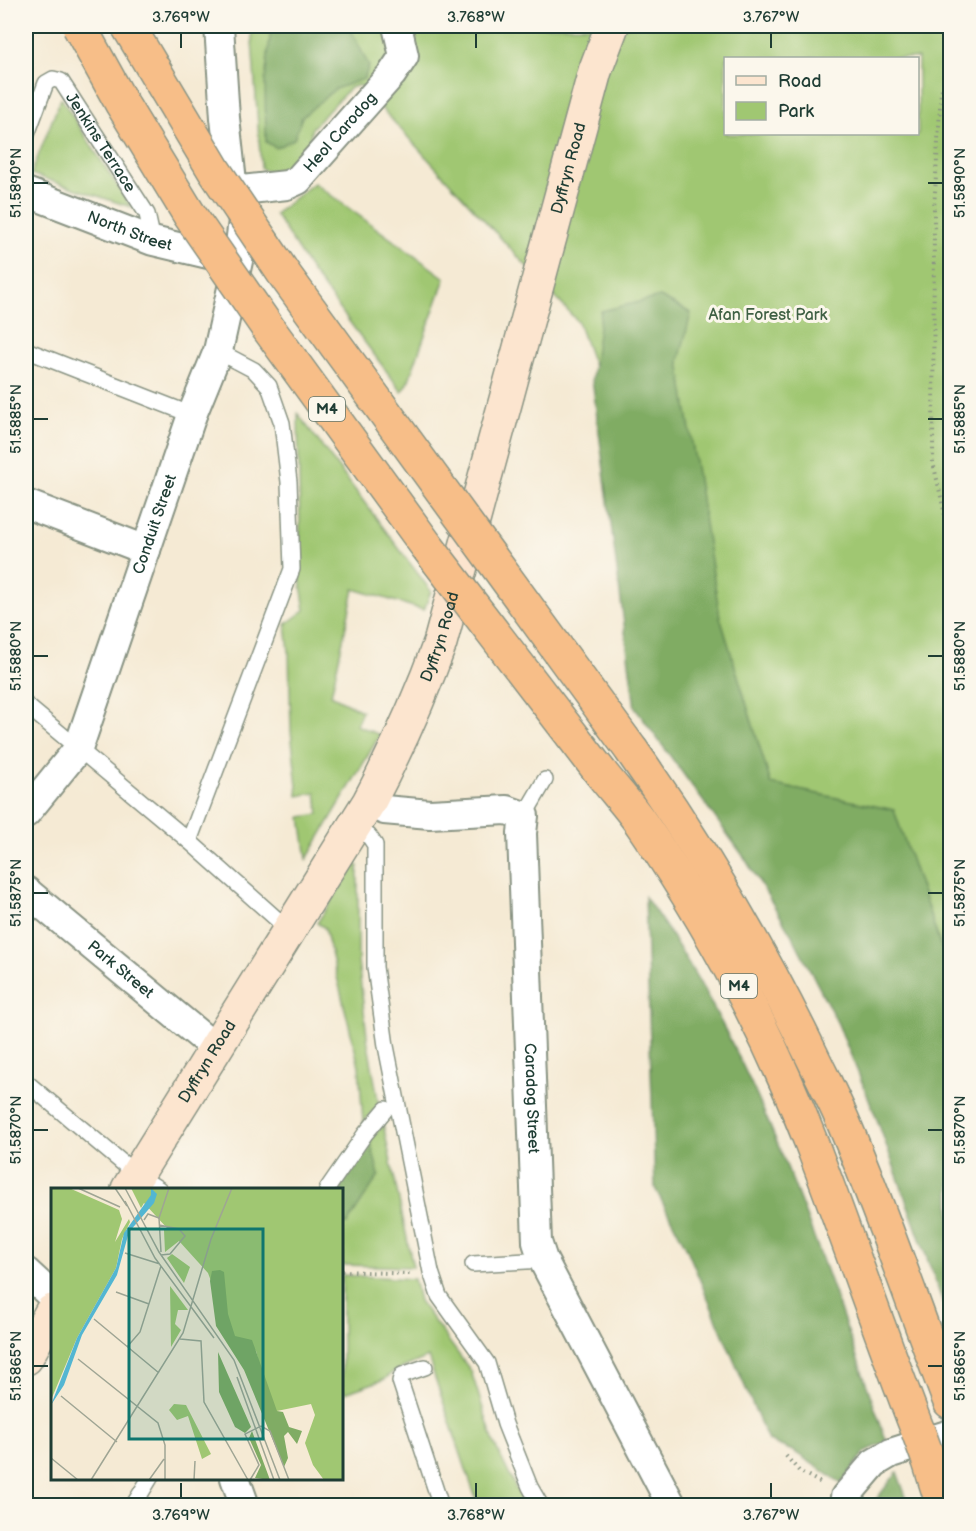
<svg xmlns="http://www.w3.org/2000/svg" width="976" height="1531" font-family="'Balsamiq Sans',sans-serif">
<style>
.green{fill:#a0c772;stroke:#608253;stroke-width:1.5;fill-rule:evenodd}
.forest{fill:#80ac64;stroke:#50744c;stroke-width:1.5}
.lines{fill:none;stroke-linecap:round;stroke-linejoin:round}
.lane-casing{stroke:#8a9484;stroke-width:18}
.street-casing{stroke:#8a9484;stroke-width:32}
.secondary-casing{stroke:#8a9484;stroke-width:36}
.highway-casing{stroke:#8a9484;stroke-width:36}
.path{stroke:#8a9484;stroke-width:4;stroke-dasharray:1.5 4.5;stroke-linecap:butt}
.lane{stroke:#fff;stroke-width:15}
.street{stroke:#fff;stroke-width:28}
.secondary{stroke:#fce5cf;stroke-width:33}
.highway{stroke:#f7be88;stroke-width:33}
.highway-bridge-casing{stroke:#8a9484;stroke-width:36;stroke-linecap:butt}
.highway-bridge{stroke:#f7be88;stroke-width:33}
.ticks{fill:none;stroke:#1f3d34;stroke-width:2}
.labels{text-anchor:middle;dominant-baseline:central;stroke-width:6;stroke-linejoin:round;paint-order:stroke}
.shield{fill:#fbf7ec;stroke:#61756b;stroke-width:1.5}
.shield-label{font-size:15px;font-weight:bold;fill:#1f3d34}
.street-label{font-size:16px;fill:#1f3d34;stroke:#fbf7ec}
.park-label{font-size:16px;fill:#3f6044;stroke:#fbf7ec}
.inset-road{fill:none;stroke:#9fa594;stroke-width:1.5}
.view{fill:#0f766e;fill-opacity:0.15;stroke:#0f766e;stroke-width:3}
.inset-edge{fill:none;stroke:#1f3d34;stroke-width:3}
.neatline{fill:none;stroke:#1f3d34;stroke-width:2}
.ticks-label{font-size:15px;text-anchor:middle;fill:#1f3d34}
</style>
<rect width="100%" height="100%" fill="#fbf7ec"/>
<filter id="ink" filterUnits="userSpaceOnUse"><feTurbulence type="fractalNoise" baseFrequency=".0167" numOctaves="2"/><feDisplacementMap in="SourceGraphic" scale="12" xChannelSelector="R" yChannelSelector="G"/><feConvolveMatrix kernelMatrix="1 2 1 2 8 2 1 2 1" color-interpolation-filters="sRGB"/></filter>
<filter id="wash" filterUnits="userSpaceOnUse"><feTurbulence type="fractalNoise" baseFrequency=".008" numOctaves="4" result="noise"/><feDisplacementMap in="SourceGraphic" scale="24" xChannelSelector="R" yChannelSelector="G"/><feGaussianBlur stdDeviation="1.35" result="paint"/><feColorMatrix in="noise" values="0 0 0 0 0 0 0 0 0 0 0 0 0 0 0 0 0 1.4 0 .05"/><feComposite in="paint" operator="in"/></filter>
<g filter="url(#wash)">
<rect width="100%" height="100%" fill="#f5ead4"/>
<!-- green -->
<g class="green">
<path d="M 251,26 L 950,26 L 950,976 L 922,891 L 754,812 L 578,322 L 360,85 L 350,88 L 312,128 L 307,153 C 291,165 280,182 261,168 ZM 726,58 L 918,58 L 918,134 L 726,134 Z"/>
<path d="M 61,98 L 131,207 L 31,174 Z"/>
<path d="M 314,183 L 445,278 L 409,380 L 402,392 L 312,272 L 275,214 Z"/>
<path d="M 298,414 L 431,591 L 424,610 L 354,589 L 331,695 L 362,711 L 356,725 L 380,735 L 307,859 L 301,817 L 319,814 L 316,793 L 298,796 L 291,731 L 289,652 L 286,624 L 305,610 L 299,572 L 300,531 Z"/>
<path d="M 355,864 L 358,866 L 358,961 L 368,1044 L 379,1105 L 363,1123 L 359,1066 L 325,928 L 317,923 Z"/>
<path d="M 383,1124 L 413,1267 L 342,1265 L 342,1223 L 347,1224 L 370,1140 Z"/>
<path d="M 342,1275 L 414,1279 L 419,1301 L 471,1371 L 494,1443 L 524,1505 L 478,1505 L 428,1357 L 393,1372 L 385,1379 L 345,1393 L 342,1388 Z"/>
</g>
<!-- forest -->
<g class="forest">
<path d="M 274,26 L 340,26 L 350,28 L 369,66 L 364,79 L 335,89 L 302,117 L 294,139 L 276,148 L 266,142 L 265,81 L 271,28 Z"/>
<path d="M 660,297 L 691,313 L 679,361 L 720,617 L 771,784 L 894,810 L 948,967 L 950,976 L 950,1322 L 875,1114 L 838,1024 L 793,937 L 744,857 L 635,708 L 592,379 L 601,311 Z"/>
<path d="M 645,897 C 760,1056 821,1259 887,1442 L 866,1451 L 841,1483 L 793,1451 L 768,1441 L 686,1247 L 655,1188 Z"/>
<path d="M 370,1140 L 379,1175 L 347,1224 L 342,1223 L 342,1189 L 338,1189 Z"/>
<path d="M 897,1472 L 909,1505 L 875,1505 L 875,1501 Z"/>
</g>
</g>
<g filter="url(#ink)">
<g class="lines">
<defs>
<g id="lane">
<path id="s1" d="M 26,137 L 46,83 L 53,79 L 61,81 L 147,214 L 153,241"/>
<path d="M 26,350 L 192,415"/>
<path d="M 26,705 L 189,841 L 289,930"/>
<path d="M 524,816 L 545,780"/>
<path d="M 352,828 L 369,836 L 375,845 L 375,967 L 386,1046 L 431,1272 L 439,1296 L 487,1363 L 505,1424 L 530,1487 L 541,1506"/>
<path d="M 189,841 L 292,569 L 289,482 L 282,423 L 269,386 L 254,370 L 218,351"/>
<path d="M 26,1082 L 137,1175 L 159,1189"/>
<path d="M 327,1189 L 365,1134 L 386,1109"/>
<path d="M 473,1264 L 543,1260"/>
<path d="M 425,1367 L 402,1375 L 400,1381 L 441,1506"/>
<path d="M 133,1506 L 150,1478"/>
</g>
<g id="street">
<path id="s2" d="M 233,191 L 287,185 L 298,180 L 392,74 L 404,56 L 397,26"/>
<path id="s3" d="M 26,192 L 153,241 L 233,260"/>
<path d="M 26,504 L 146,550"/>
<path id="s4" d="M 369,802 L 384,810 L 430,814 L 507,810 L 524,816 L 522,833 L 537,1242 L 543,1260 L 672,1506"/>
<path id="s5" d="M 26,813 L 78,749 L 192,415 L 218,351 L 238,261 L 243,220 L 233,191 L 225,118 L 219,26"/>
<path id="s6" d="M 26,891 L 203,1038 L 216,1046"/>
<path d="M 26,1272 L 52,1296"/>
<path d="M 235,1478 L 245,1506"/>
<path d="M 844,1506 L 845,1497 L 874,1463 L 891,1453 L 950,1434"/>
</g>
<g id="secondary">
<path id="s7" d="M 128,1189 L 369,802 C 396,751 420,698 440,643 L 595,71 L 612,26"/>
<path d="M 26,1358 L 52,1311"/>
</g>
<g id="highway">
<path d="M 632,751 C 702,850 759,947 812,1056 C 823,1079 835,1102 845,1126 C 884,1217 915,1310 950,1402"/>
<path d="M 601,773 C 615,791 631,808 643,826 C 710,924 768,1032 811,1142 C 848,1238 881,1336 918,1431"/>
<path d="M 929,1461 L 943,1506"/>
</g>
</defs>
<!-- lane casing -->
<use href="#lane" class="lane-casing"/>
<!-- street casing -->
<use href="#street" class="street-casing"/>
<!-- secondary casing -->
<use href="#secondary" class="secondary-casing"/>
<!-- highway casing -->
<use href="#highway" class="highway-casing"/>
<!-- path -->
<g class="path">
<path d="M 950,73 L 941,91 L 934,209 L 933,462 L 950,537"/>
<path d="M 342,1271 L 410,1274"/>
<path d="M 786,1456 L 799,1471 L 821,1483"/>
</g>
<!-- lane -->
<use href="#lane" class="lane"/>
<!-- street -->
<use href="#street" class="street"/>
<!-- secondary -->
<use href="#secondary" class="secondary"/>
<!-- highway -->
<use href="#highway" class="highway"/>
<defs>
<g id="highway-bridge">
<path d="M 79,26 L 122,104 L 189,214 L 268,328 L 426,545 L 601,773"/>
<path d="M 128,26 L 214,170 L 284,274 L 632,751"/>
<path d="M 918,1431 L 929,1461"/>
</g>
</defs>
<!-- highway-bridge casing -->
<use href="#highway-bridge" class="highway-bridge-casing"/>
<!-- highway-bridge -->
<use href="#highway-bridge" class="highway-bridge"/>
</g>
</g>
<!-- ticks -->
<path class="ticks" d="M 181,33 L 181,48M 476,33 L 476,48M 771,33 L 771,48M 33,183 L 48,183M 928,183 L 943,183M 33,419 L 48,419M 928,419 L 943,419M 33,656 L 48,656M 928,656 L 943,656M 33,893 L 48,893M 928,893 L 943,893M 33,1130 L 48,1130M 928,1130 L 943,1130M 33,1366 L 48,1366M 928,1366 L 943,1366M 181,1483 L 181,1498M 476,1483 L 476,1498M 771,1483 L 771,1498"/>
<g class="labels">
<!-- shield labels -->
<g class="shield">
<rect x="309" y="397" width="36" height="24" rx="4.5"/>
<rect x="721" y="974" width="36" height="24" rx="4.5"/>
</g>
<g class="shield-label">
<text x="327" y="409">M4</text>
<text x="739" y="986">M4</text>
</g>
<!-- street labels -->
<g class="street-label">
<text stroke="none"><textPath href="#s2" startOffset="130">Heol Carodog</textPath></text>
<text stroke="none"><textPath href="#s1" startOffset="147">Jenkins Terrace</textPath></text>
<text stroke="none"><textPath href="#s7" startOffset="1122">Dyffryn Road</textPath></text>
<text stroke="none"><textPath href="#s3" startOffset="111">North Street</textPath></text>
<text stroke="none"><textPath href="#s5" startOffset="320">Conduit Street</textPath></text>
<text stroke="none"><textPath href="#s7" startOffset="636">Dyffryn Road</textPath></text>
<text stroke="none"><textPath href="#s6" startOffset="123">Park Street</textPath></text>
<text stroke="none"><textPath href="#s7" startOffset="150">Dyffryn Road</textPath></text>
<text stroke="none"><textPath href="#s4" startOffset="441">Caradog Street</textPath></text>
</g>
<!-- park labels -->
<g class="park-label">
<text x="768" y="315">Afan Forest Park</text>
</g>
</g>
<!-- overview -->
<g transform="translate(51 1188)">
<rect width="292" height="292" fill="#f5ead4"/>
<path d="M 0,0 L 18,0 L 68,22 L 71,31 L 64,54 L 78,31 L 79,34 L 71,51 L 65,80 L 26,150 L 0,212 ZM 80,0 L 292,0 L 292,292 L 273,292 L 262,277 L 254,255 L 264,227 L 260,216 L 221,224 L 205,163 L 182,152 L 157,85 L 128,53 L 114,64 L 113,42 L 116,40 L 93,15 L 90,20 ZM 121,66 L 139,79 L 133,95 L 116,70 ZM 119,98 L 137,122 L 127,122 L 124,136 L 130,142 L 120,159 ZM 123,216 L 135,217 L 160,266 L 151,271 L 137,228 L 126,232 L 118,222 Z" fill="#a0c772"/>
<path d="M 169,82 L 173,84 L 177,126 L 184,148 L 201,152 L 226,223 L 232,224 L 238,239 L 251,243 L 246,256 L 237,244 L 233,248 L 237,270 L 233,279 L 193,182 L 165,138 L 159,93 L 161,83 ZM 167,164 L 200,239 L 194,245 L 184,239 L 168,204 ZM 201,243 L 219,292 L 204,290 L 210,277 L 198,250 Z" fill="#80ac64"/>
<path d="M 100,0 L 106,6 L 103,15 L 78,44 L 66,87 L 31,147 L 13,197 L 0,217 L 26,150 L 65,80 L 73,45 L 100,7 Z" fill="#53b6d2"/>
<path class="inset-road" d="M 27,0 L 69,19M 64,0 L 76,18M 74,0 L 108,64 L 183,172 L 229,292M 74,13 L 104,70 L 163,150M 93,32 L 97,26 L 108,30M 108,37 L 128,41 L 134,48 L 119,66 L 110,67M 110,64 L 108,30 L 118,0M 74,65 L 109,76M 65,104 L 98,116M 43,131 L 108,185M 129,151 L 150,153 L 153,214 L 197,292M 76,159 L 89,144 L 110,78M 27,171 L 107,235 L 114,257 L 114,292M 186,189 L 223,292M 10,208 L 66,254M 0,270 L 27,292M 40,292 L 132,145 L 160,51 L 181,0M 98,292 L 113,271M 143,292 L 144,273M 199,292 L 208,277 L 194,246 L 210,238 L 219,243 L 238,292"/>
<path class="view" d="M 78,41 L 212,41 L 212,251 L 78,251 Z"/>
<rect width="292" height="292" class="inset-edge"/>
</g>
<!-- margin -->
<rect width="976" height="1531" fill="none" stroke="#fbf7ec" stroke-width="66"/>
<!-- legend -->
<rect x="724" y="57" width="195" height="78" fill="#fbf7ec" stroke="#a3ada2" stroke-width="1.5"/>
<rect x="736" y="76" width="30" height="9" fill="#fce5cf" stroke="#a3ada2" stroke-width="1.5"/>
<text x="778" y="87" font-size="18" fill="#1f3d34">Road</text>
<rect x="736" y="102" width="30" height="18" fill="#a0c772" stroke="#a3ada2" stroke-width="1.5"/>
<text x="778" y="117" font-size="18" fill="#1f3d34">Park</text>
<rect x="33" y="33" width="910" height="1465" class="neatline"/>
<g class="ticks-label">
<text x="181" y="22">3.769°W</text>
<text x="476" y="22">3.768°W</text>
<text x="771" y="22">3.767°W</text>
<text transform="translate(16 183) rotate(-90)" y="5">51.5890°N</text>
<text transform="translate(960 183) rotate(-90)" y="5">51.5890°N</text>
<text transform="translate(16 419) rotate(-90)" y="5">51.5885°N</text>
<text transform="translate(960 419) rotate(-90)" y="5">51.5885°N</text>
<text transform="translate(16 656) rotate(-90)" y="5">51.5880°N</text>
<text transform="translate(960 656) rotate(-90)" y="5">51.5880°N</text>
<text transform="translate(16 893) rotate(-90)" y="5">51.5875°N</text>
<text transform="translate(960 893) rotate(-90)" y="5">51.5875°N</text>
<text transform="translate(16 1130) rotate(-90)" y="5">51.5870°N</text>
<text transform="translate(960 1130) rotate(-90)" y="5">51.5870°N</text>
<text transform="translate(16 1366) rotate(-90)" y="5">51.5865°N</text>
<text transform="translate(960 1366) rotate(-90)" y="5">51.5865°N</text>
<text x="181" y="1520">3.769°W</text>
<text x="476" y="1520">3.768°W</text>
<text x="771" y="1520">3.767°W</text>
</g>
</svg>
